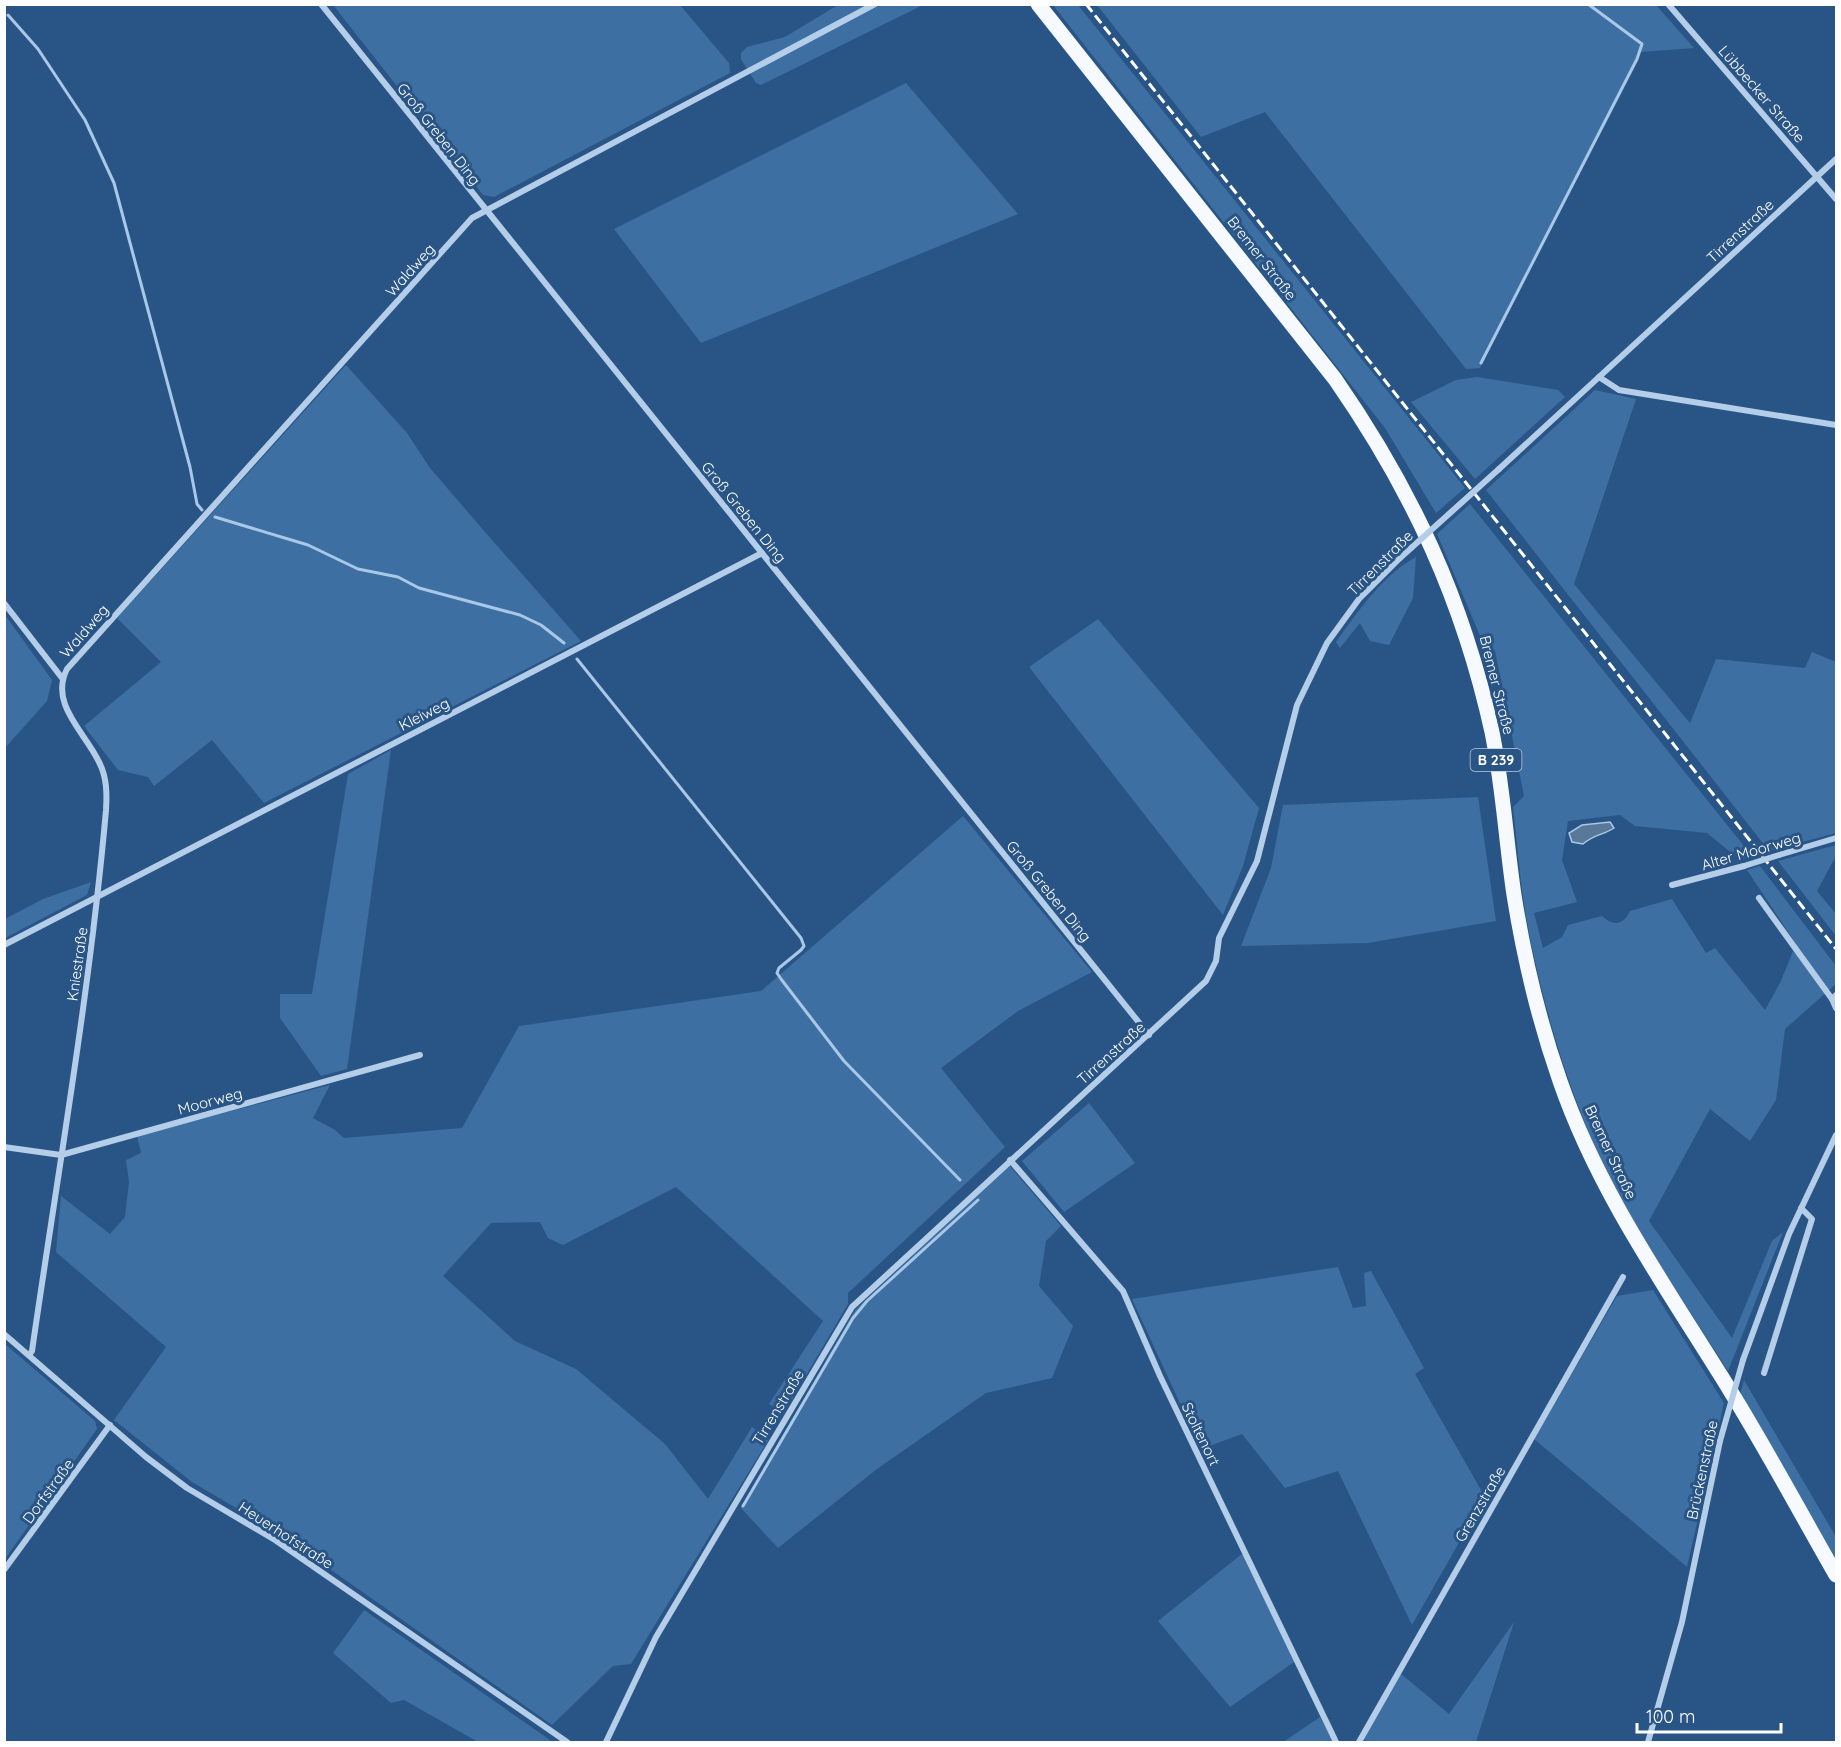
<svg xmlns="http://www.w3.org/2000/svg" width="1841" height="1747" font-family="Quicksand,sans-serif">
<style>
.green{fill:#3d6fa2}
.water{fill:#5a789a;stroke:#a9c8e8;stroke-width:1.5}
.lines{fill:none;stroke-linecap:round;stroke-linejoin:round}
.stream{stroke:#a9c8e8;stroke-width:3}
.minor{stroke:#b4cde8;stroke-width:6}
.primary{stroke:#f6f9fe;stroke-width:15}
.rail{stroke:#fff;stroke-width:3;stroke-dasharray:10 4.5;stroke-linecap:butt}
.minor-bridge{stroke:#b4cde8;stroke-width:6}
.labels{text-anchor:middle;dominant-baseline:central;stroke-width:6;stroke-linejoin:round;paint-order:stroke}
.shield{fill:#295586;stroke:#bfccdb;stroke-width:1.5}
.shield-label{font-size:14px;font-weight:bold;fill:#fff}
.street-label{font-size:15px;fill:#fff;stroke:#295586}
</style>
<rect width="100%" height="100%" fill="#295586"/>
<!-- green -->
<g class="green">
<path d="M 333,5 L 680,5 L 729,63 L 730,73 L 494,197 L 483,195 Z"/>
<path d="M 838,5 L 923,5 L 761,85 L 756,83 L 741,59 L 741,53 L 747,47 L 785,37 Z"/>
<path d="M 1053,5 L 1078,5 L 1465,488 L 1436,513 L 1385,428 Z"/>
<path d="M 1097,5 L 1656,5 L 1694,48 L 1641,52 L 1480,368 L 1466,369 L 1265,112 L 1201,137 Z"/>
<path d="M 906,83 L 1018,214 L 701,343 L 614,229 Z"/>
<path d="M 346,365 L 407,433 L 430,468 L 485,532 L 581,641 L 264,803 L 212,740 L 154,786 L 148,777 L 118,770 L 84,726 L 161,662 L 117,618 Z"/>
<path d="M 1477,377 L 1558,390 L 1565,397 L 1475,479 L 1411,402 L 1456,380 Z"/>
<path d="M 1595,390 L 1636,399 L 1574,584 L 1690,723 L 1716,659 L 1805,668 L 1812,652 L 1836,662 L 1836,833 L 1769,851 L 1486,490 Z"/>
<path d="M 1470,504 L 1752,856 L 1740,860 L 1707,833 L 1635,826 L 1620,815 L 1568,821 L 1562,860 L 1577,902 L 1534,913 L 1543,948 L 1562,937 L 1568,925 L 1602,916 C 1613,926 1623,926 1630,911 L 1672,899 L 1706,953 L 1715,948 L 1765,1010 L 1780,983 L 1796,944 L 1747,870 L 1760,866 L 1836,966 L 1836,984 L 1785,1029 L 1776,1100 L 1750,1141 L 1710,1109 L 1649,1221 L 1732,1338 L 1772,1241 L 1783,1232 L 1728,1371 C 1694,1317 1657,1264 1626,1208 C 1577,1123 1543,1012 1526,916 C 1520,880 1517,843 1513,807 L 1524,796 L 1495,651 L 1481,638 L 1437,534 Z"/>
<path d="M 1416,557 L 1413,598 L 1389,645 L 1370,641 L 1360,623 L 1340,648 L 1336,642 C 1358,611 1383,575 1416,557 Z"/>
<path d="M 5,615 L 52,680 L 47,701 L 5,748 Z"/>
<path d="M 1098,619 L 1259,808 L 1243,866 L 1223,915 L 1029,667 Z"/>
<path d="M 391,750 L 347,1069 L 321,1076 L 280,1018 L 280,994 L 312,994 L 348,774 Z"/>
<path d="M 1478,797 L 1496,921 L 1368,943 L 1241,946 L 1271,868 L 1283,805 Z"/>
<path d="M 963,816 L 1092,972 L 1018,1011 L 941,1068 L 1005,1147 L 848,1293 L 848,1304 L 784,1413 L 769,1404 L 823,1321 L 676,1187 L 563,1245 L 548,1238 L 540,1222 L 491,1223 L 443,1276 L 515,1341 L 576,1369 L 665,1444 L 708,1499 L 752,1427 L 769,1439 L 631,1664 L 613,1666 L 552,1725 L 277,1532 L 192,1482 L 114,1420 L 166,1347 L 56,1252 L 61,1196 L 110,1234 L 125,1217 L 129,1182 L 126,1160 L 141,1153 L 137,1136 L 330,1085 L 313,1118 L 335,1130 L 344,1138 L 462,1128 L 519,1026 L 761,991 Z"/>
<path d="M 1836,845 L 1836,856 L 1817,891 L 1836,914 L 1836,936 L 1778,861 Z"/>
<path d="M 91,882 L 87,895 L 5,938 L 5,919 L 43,899 Z"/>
<path d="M 1089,1103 L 1135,1163 L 1064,1212 L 1022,1161 Z"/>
<path d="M 1009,1165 L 1061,1226 L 1046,1241 L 1039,1286 L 1073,1326 L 1052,1378 L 986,1393 L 877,1469 L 778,1548 L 741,1508 L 855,1310 Z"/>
<path d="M 1338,1267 L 1353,1308 L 1366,1306 L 1364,1273 L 1371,1271 L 1424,1368 L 1415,1374 L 1485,1497 L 1412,1625 L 1338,1471 L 1285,1488 L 1242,1434 L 1201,1449 L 1132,1299 Z"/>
<path d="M 1653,1290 L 1724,1403 L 1687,1567 L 1534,1439 L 1617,1296 Z"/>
<path d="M 5,1344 L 95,1421 L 97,1429 L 5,1559 Z"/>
<path d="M 1744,1380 L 1836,1537 L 1836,1560 L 1740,1395 Z"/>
<path d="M 1243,1553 L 1294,1662 L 1230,1707 L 1158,1621 Z"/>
<path d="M 364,1610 L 550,1740 L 549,1742 L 478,1742 L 404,1700 L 391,1703 L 333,1653 Z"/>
<path d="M 1514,1622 L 1476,1742 L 1368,1742 L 1364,1739 L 1400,1673 L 1449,1714 Z"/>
<path d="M 1320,1717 L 1333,1742 L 1283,1742 Z"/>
</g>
<!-- water -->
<path class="water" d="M 1610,822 L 1614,828 C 1604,835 1594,834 1583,844 L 1572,842 L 1569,833 L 1582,825 Z"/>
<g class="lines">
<!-- stream -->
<g class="stream">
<path d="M 8,15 L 38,49 L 85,120 L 114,183 L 190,467 L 197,504 L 202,510"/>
<path d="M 1481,363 L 1637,59 L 1642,44 L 1588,4"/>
<path d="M 215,517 L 308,545 L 358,569 L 398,577 L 419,588 L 520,615 L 541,625 L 564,643"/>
<path d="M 577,659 L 801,938 L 804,946 L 801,950 L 779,968 L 777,973 L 781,979 L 844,1061 L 960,1180"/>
<path d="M 743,1506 L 853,1318 L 867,1301 L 978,1200"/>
</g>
<!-- minor -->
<g class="minor">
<path d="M 321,4 L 1149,1035"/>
<path d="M 1668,4 L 1836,199"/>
<path d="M 1599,377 L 1619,390 L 1836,425"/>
<path d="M 1499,469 L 1836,159"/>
<path d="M 4,603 L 62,678"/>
<path d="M 1779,855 L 1836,838"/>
<path d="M 1672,885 L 1744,866"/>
<path d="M 1759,898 L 1832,999"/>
<path d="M 4,945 L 762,553"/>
<path d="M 1836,995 L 1832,999 L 1836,1008"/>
<path d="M 4,1147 L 61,1155 L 420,1055"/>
<path d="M 1010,1160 L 1123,1291 L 1160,1376 L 1336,1742"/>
<path d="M 4,1334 L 146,1457 L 187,1488 L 275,1540 L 567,1742"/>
<path d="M 29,1355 L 32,1351 C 58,1171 90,991 106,810 C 107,794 107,777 99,762 C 85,732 49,704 67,669 L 472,218 L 875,4"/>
<path d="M 1743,1360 L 1789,1234 L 1836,1135"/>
<path d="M 1764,1373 L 1812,1219 L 1801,1208"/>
<path d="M 4,1570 L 110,1425"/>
<path d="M 606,1742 L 656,1637 L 852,1307 L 1206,981 L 1216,961 L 1219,938 L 1257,861 L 1297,705 L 1327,643 L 1359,599 L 1400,558"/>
<path d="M 1359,1742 L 1623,1277"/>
<path d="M 1648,1742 L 1682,1622 L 1720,1441"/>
</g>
<!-- primary -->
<path class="primary" d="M 1038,4 L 1335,379 C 1412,490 1463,600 1492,732 C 1503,786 1506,841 1514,895 C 1524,958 1539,1021 1560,1081 C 1599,1194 1669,1291 1731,1392 C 1768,1452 1801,1514 1836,1575"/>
<!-- rail -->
<path class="rail" d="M 1086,4 L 1836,949"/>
<!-- minor-bridge -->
<g class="minor-bridge">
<path d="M 1400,558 L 1499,469"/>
<path d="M 1744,866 L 1779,855"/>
<path d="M 1720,1441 L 1743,1360"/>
</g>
</g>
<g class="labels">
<!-- shield labels -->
<rect class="shield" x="1470.5" y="749" width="51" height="22" rx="4.5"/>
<g class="shield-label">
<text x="1496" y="760">B 239</text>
</g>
<!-- street labels -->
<g class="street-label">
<text transform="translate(1762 94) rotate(49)">Lübbecker Straße</text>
<text transform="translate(439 134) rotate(52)">Groß Greben Ding</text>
<text transform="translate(1740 231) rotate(-43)">Tirrenstraße</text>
<text transform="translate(1262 258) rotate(52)">Bremer Straße</text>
<text transform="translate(410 270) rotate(-48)">Waldweg</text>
<text transform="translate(744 512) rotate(51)">Groß Greben Ding</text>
<text transform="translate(1380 563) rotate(-45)">Tirrenstraße</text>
<text transform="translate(84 631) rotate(-49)">Waldweg</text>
<text transform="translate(1497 685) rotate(76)">Bremer Straße</text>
<text transform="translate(424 714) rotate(-27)">Kleiweg</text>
<text transform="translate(1751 851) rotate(-16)">Alter Moorweg</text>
<text transform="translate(1049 891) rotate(51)">Groß Greben Ding</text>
<text transform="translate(77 964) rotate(-82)">Kniestraße</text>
<text transform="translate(1111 1053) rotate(-42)">Tirrenstraße</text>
<text transform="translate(210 1101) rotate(-15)">Moorweg</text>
<text transform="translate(1611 1152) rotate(65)">Bremer Straße</text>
<text transform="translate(778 1407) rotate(-59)">Tirrenstraße</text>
<text transform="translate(1201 1434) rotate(64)">Stoltenort</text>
<text transform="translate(1702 1470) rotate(-78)">Brückenstraße</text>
<text transform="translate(48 1491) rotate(-54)">Dorfstraße</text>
<text transform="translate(1480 1504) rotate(-60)">Grenzstraße</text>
<text transform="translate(286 1535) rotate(33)">Heuerhofstraße</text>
</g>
</g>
<!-- border -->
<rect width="1841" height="1747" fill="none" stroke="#ffffff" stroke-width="12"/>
<!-- scale -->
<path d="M1637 1723v9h144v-9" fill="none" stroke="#ffffff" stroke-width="3"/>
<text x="1646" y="1723" font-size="18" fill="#ffffff" stroke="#295586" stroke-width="4.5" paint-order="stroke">100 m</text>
</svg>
